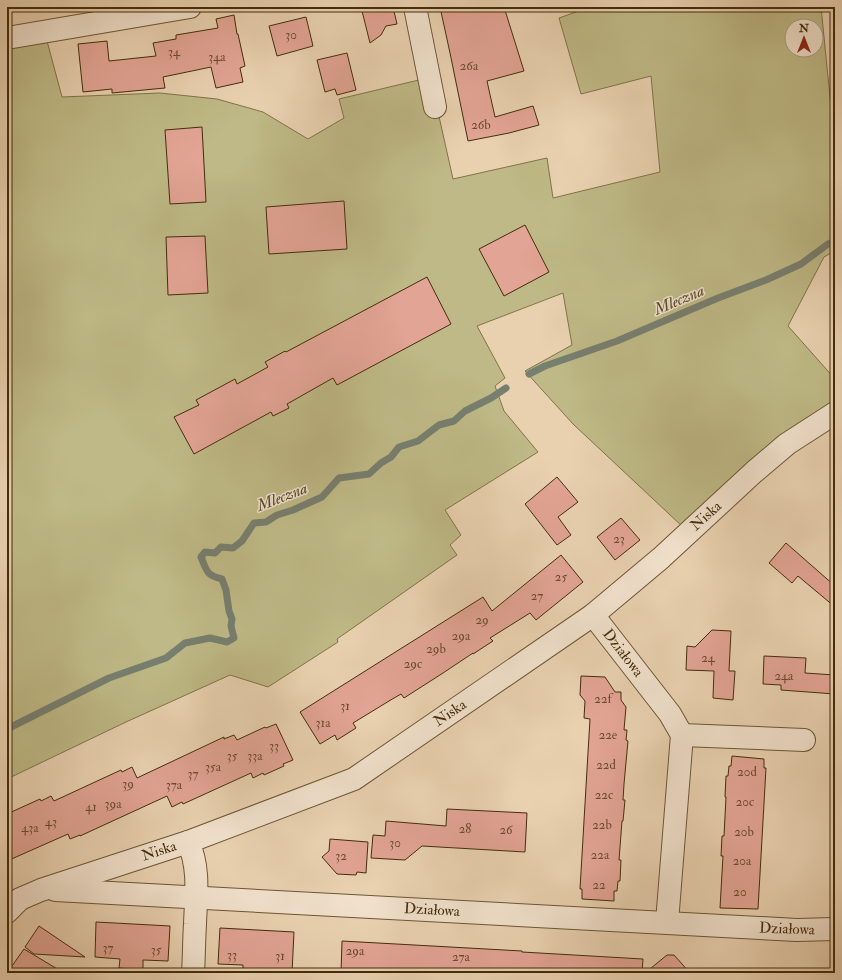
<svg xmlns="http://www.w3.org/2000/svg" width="842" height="980" font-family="'IM FELL Double Pica',serif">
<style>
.green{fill:#beb986;stroke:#827348;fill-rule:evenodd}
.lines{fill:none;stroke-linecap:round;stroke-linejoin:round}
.stream{stroke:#777f6f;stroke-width:7}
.building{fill:#e2a494;stroke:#452d0b}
.minor-casing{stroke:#6e5634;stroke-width:24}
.minor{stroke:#f1e1cc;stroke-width:22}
.labels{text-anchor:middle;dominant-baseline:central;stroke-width:3;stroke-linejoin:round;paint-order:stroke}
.number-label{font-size:13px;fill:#6c4b2d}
.street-label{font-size:15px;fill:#452d0b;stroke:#f1e1cc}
.water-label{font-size:16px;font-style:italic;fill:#56482c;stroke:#f1e1cc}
</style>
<rect width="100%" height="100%" fill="#e9d1b0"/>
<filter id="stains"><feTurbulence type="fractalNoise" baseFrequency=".005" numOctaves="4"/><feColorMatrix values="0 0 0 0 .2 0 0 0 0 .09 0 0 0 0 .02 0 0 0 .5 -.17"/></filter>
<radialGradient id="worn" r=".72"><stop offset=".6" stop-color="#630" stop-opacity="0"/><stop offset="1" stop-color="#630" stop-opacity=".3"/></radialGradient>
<!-- green -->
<path class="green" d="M 590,7 L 821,7 L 835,147 L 835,251 L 824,257 L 788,326 L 835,379 L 835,404 L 683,527 L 573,424 L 525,371 L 572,345 L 563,293 L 477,326 L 505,378 L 495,386 L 504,411 L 538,452 L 445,510 L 461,535 L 450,545 L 457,555 L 337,639 L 338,642 L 268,687 L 230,675 L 126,722 L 7,779 L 7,49 L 47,41 L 62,97 L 160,93 L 217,99 L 263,112 L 308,139 L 344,118 L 339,99 L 423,79 L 438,112 L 453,179 L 547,158 L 553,198 L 660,172 L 651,76 L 581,94 L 559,18 ZM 792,26 L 816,26 L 816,50 L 792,50 Z"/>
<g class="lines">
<!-- stream -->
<g class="stream">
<path d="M 529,374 L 545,366 L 617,341 L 718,298 L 766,280 L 801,264 L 828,244 L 835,241"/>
<path d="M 7,729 L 109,678 L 166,658 L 185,643 L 210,638 L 227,642 L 234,638 L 231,626 L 232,619 L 229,611 L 226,590 L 222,579 C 206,575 207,571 201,557 L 205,552 L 215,553 L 221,547 L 233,548 L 242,541 L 254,523 L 266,522 L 277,515 L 293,510 L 322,497 L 339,478 L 369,474 L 381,463 L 391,457 L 399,447 L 418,441 L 439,425 L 454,421 L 465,411 L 491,398 L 506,388"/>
</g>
</g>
<!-- building -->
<g class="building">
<path d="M 361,7 L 393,7 L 397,24 L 386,26 L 381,35 L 370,43 Z"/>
<path d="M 440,7 L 504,7 L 524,71 L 487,81 L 495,117 L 533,106 L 539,125 L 509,133 L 468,141 L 450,53 Z"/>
<path d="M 234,15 L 237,34 L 238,34 L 245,66 L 240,68 L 243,82 L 216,88 L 211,67 L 163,77 L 165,88 L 112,93 L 112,89 L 83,92 L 78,44 L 107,41 L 109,61 L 156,56 L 153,43 L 176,39 L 176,35 L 218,28 L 216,19 Z"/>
<path d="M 306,17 L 313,46 L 277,56 L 269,26 Z"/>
<path d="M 347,53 L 356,90 L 337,95 L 335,89 L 325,92 L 317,60 Z"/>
<path d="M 202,127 L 206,202 L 170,204 L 165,130 Z"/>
<path d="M 344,201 L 347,249 L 269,254 L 266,207 Z"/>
<path d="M 525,225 L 549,272 L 504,296 L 479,249 Z"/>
<path d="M 205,236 L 208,293 L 168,295 L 166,237 Z"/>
<path d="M 427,277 L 451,324 L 337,385 L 333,378 L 287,404 L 289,408 L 273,416 L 271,412 L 194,454 L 174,417 L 199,405 L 196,400 L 235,379 L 237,384 L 268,367 L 265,362 L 285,351 L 286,352 Z"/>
<path d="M 557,477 L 578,502 L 558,517 L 571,535 L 557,545 L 525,504 Z"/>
<path d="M 621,518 L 640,540 L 615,560 L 597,537 Z"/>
<path d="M 786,543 L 835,586 L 835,607 L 798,576 L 792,583 L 769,563 Z"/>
<path d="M 561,555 L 583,582 L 536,620 L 530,613 L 490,638 L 493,641 L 473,654 L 473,653 L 443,673 L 404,698 L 401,694 L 389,701 L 353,723 L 356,728 L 337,740 L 335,735 L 320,744 L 300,712 L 483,597 L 492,611 Z"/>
<path d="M 712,630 L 731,631 L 729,671 L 735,671 L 733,700 L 713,698 L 714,671 L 686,670 L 687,646 L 695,647 Z"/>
<path d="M 764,656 L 806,658 L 805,673 L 835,675 L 835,694 L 781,690 L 781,685 L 763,684 Z"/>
<path d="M 581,676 L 605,677 L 615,692 L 621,692 L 621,700 L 626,707 L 624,730 L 627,730 L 626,740 L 628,741 L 624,784 L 623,800 L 625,800 L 623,821 L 622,821 L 619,860 L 621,860 L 620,881 L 618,881 L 617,891 L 614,891 L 614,901 L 582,899 L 582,889 L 580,889 L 590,719 L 584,718 L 585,701 L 580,695 Z"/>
<path d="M 276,724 L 293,760 L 283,764 L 284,766 L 264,775 L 263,773 L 253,778 L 251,773 L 183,804 L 182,802 L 172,807 L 167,796 L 80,836 L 80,835 L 70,839 L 68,834 L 7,861 L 7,814 L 40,799 L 41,801 L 51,796 L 54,801 L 121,770 L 122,772 L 132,767 L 137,778 L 224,737 L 224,739 L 234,735 L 237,740 L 265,727 L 266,728 Z"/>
<path d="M 732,756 L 764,759 L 764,768 L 766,768 L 758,909 L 720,908 L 723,856 L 721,856 L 722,836 L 724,836 L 726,797 L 725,797 L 726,776 L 728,776 L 729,766 L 731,766 Z"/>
<path d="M 447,809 L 527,813 L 525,852 L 422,846 L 405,860 L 371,858 L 373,835 L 385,836 L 386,821 L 446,826 Z"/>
<path d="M 330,839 L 368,842 L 366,873 L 357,872 L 356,875 L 337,874 L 322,857 L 329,851 Z"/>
<path d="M 96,922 L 170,926 L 168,961 L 143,960 L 143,970 L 119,968 L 120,959 L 95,957 Z"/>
<path d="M 39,926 L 85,957 L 34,954 L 25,947 Z"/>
<path d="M 220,928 L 294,932 L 292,973 L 243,973 L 243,965 L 218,964 Z"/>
<path d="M 342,941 L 522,951 L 522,952 L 643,959 L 642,973 L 341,973 Z"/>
<path d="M 24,949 L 64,973 L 7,973 Z"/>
<path d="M 667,955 L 674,955 L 690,973 L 645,973 Z"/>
</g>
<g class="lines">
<defs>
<g id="minor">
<path d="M 415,7 L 435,107"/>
<path d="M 7,38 L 190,7"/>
<path d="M 593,615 L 670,714 L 682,735 L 667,922"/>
<path d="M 682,735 L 804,740"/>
<path d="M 188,842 C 200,867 196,897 195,924 C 194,940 194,957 193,973"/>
<path d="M 55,890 L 797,930 L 835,929"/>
<path d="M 7,912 L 20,899 L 41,890 L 188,842 L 354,779 L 593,615 L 661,558 L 754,472 L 787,444 L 835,413"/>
</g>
</defs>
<!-- minor casing -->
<use href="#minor" class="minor-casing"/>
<!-- minor -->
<use href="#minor" class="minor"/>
</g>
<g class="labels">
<!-- number labels -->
<g class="number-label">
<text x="291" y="35">30</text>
<text x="174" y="52">34</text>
<text x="217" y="57">34a</text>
<text x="469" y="66">26a</text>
<text x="481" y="125">26b</text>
<text x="619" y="539">23</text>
<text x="561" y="577">25</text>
<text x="537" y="596">27</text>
<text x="482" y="620">29</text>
<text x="461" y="636">29a</text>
<text x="436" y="649">29b</text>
<text x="708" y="658">24</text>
<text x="413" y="664">29c</text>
<text x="784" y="676">24a</text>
<text x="603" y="699">22f</text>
<text x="345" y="706">31</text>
<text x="323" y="723">31a</text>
<text x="608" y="735">22e</text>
<text x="274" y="746">33</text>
<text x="232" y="756">35</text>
<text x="255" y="756">33a</text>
<text x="606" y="765">22d</text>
<text x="213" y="767">35a</text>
<text x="747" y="772">20d</text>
<text x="193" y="774">37</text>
<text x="128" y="784">39</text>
<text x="174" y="785">37a</text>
<text x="604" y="795">22c</text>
<text x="745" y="802">20c</text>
<text x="113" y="804">39a</text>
<text x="91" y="807">41</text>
<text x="51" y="822">43</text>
<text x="602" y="825">22b</text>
<text x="30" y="828">43a</text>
<text x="465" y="829">28</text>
<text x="506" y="830">26</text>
<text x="744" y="832">20b</text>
<text x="395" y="843">30</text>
<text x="600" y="855">22a</text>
<text x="341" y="856">32</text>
<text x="742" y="861">20a</text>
<text x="599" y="885">22</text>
<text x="740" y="892">20</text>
<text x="108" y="948">37</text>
<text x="156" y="950">35</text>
<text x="355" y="951">29a</text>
<text x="232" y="955">33</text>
<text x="280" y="956">31</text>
<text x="461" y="957">27a</text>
</g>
<!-- street labels -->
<g class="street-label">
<text transform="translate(706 516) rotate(-42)">Niska</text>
<text transform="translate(623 653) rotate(52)">Działowa</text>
<text transform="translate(450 713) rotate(-34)">Niska</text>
<text transform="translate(159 851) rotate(-18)">Niska</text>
<text transform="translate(432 910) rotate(3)">Działowa</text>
<text transform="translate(787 929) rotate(2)">Działowa</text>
</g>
<!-- water labels -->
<g class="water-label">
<text transform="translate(679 300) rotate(-23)">Mleczna</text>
<text transform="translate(282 497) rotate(-21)">Mleczna</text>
</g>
</g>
<!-- margin -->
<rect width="842" height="980" fill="none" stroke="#e9d1b0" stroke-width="24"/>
<rect x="8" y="8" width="826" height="964" fill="none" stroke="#452d0b" stroke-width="2"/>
<rect x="12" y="12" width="818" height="956" fill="none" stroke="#452d0b"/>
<!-- north arrow -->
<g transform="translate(804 38)"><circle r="19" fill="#f1e1cc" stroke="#ac997f"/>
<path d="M0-3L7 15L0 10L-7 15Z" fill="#8f2418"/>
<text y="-6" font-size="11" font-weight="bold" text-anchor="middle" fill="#452d0b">N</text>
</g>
<rect width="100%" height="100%" filter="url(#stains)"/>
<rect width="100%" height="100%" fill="url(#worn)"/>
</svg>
